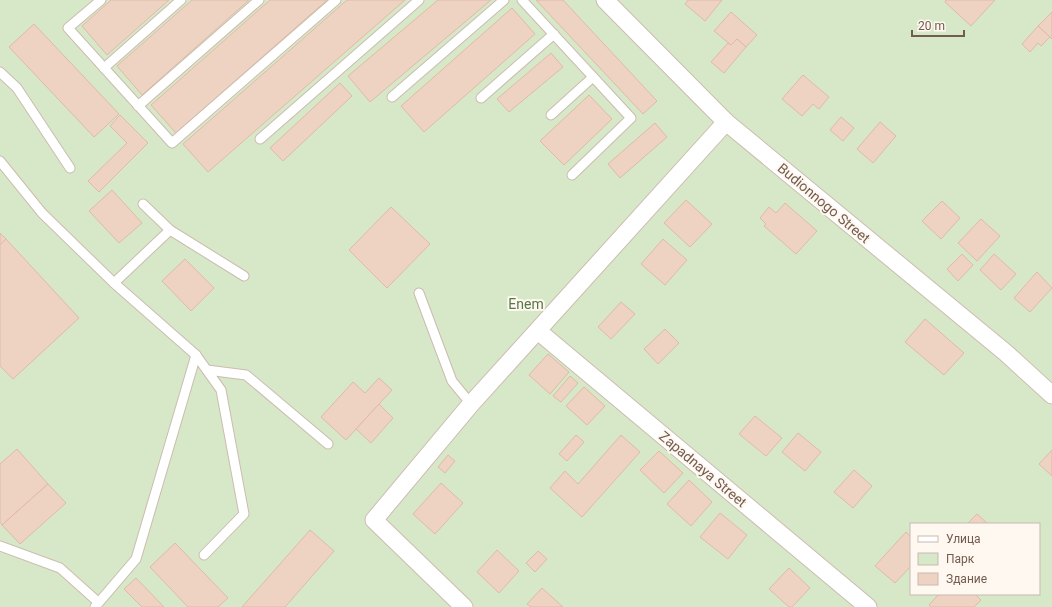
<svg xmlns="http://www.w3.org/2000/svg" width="1052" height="607" font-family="Roboto,sans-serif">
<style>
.green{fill:#d6e8c8;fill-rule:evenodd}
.building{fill:#eed3c3;stroke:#e0baa5}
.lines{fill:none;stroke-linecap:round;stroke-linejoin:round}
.lane-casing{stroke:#ccbcb0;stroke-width:11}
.street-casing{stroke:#ccbcb0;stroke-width:19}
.lane{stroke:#fff;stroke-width:9}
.street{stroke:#fff;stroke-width:17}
.labels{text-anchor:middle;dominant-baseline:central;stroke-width:4;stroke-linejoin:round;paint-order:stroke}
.street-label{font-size:14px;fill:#745b4f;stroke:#fef8f0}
.park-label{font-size:14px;fill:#577847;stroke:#fef8f0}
</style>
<rect width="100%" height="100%" fill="#fbf4e9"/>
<!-- green -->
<path class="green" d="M 0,0 L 1052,0 L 1052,607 L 0,607 ZM 911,524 L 1039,524 L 1039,594 L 911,594 Z"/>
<!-- building -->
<g class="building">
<path d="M 111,0 L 169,0 L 107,55 L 82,26 Z"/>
<path d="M 192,0 L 249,0 L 142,95 L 117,66 Z"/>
<path d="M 270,0 L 327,0 L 176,133 L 151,105 Z"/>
<path d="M 347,0 L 405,0 L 208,172 L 183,144 Z"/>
<path d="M 438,0 L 491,0 L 370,102 L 348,76 Z"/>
<path d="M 536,0 L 563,0 L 657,101 L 643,114 Z"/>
<path d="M 688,0 L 722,0 L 705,21 L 685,4 Z"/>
<path d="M 946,0 L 995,0 L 971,26 L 945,2 Z"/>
<path d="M 512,8 L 535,34 L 424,132 L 401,106 Z"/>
<path d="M 731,12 L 757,35 L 746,47 L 737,39 L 731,45 L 714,31 Z"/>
<path d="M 1052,12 L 1052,39 L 1038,26 Z"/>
<path d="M 34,24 L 119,114 L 94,137 L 9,47 Z"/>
<path d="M 1038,26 L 1050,37 L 1041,46 L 1038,43 L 1030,52 L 1022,44 Z"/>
<path d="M 737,39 L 746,47 L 724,73 L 711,62 L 728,43 L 731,45 Z"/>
<path d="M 551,53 L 563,67 L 509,112 L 497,99 Z"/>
<path d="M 803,75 L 829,97 L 819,109 L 813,104 L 802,116 L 782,99 Z"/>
<path d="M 340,83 L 352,96 L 283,161 L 270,148 Z"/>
<path d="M 589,95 L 612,119 L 564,165 L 540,141 Z"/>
<path d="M 120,115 L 148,143 L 99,192 L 88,181 L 127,143 L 110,126 Z"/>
<path d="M 841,117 L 854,128 L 843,141 L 830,130 Z"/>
<path d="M 880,122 L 896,136 L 873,163 L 857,149 Z"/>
<path d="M 655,123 L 667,137 L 620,178 L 608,164 Z"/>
<path d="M 112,190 L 142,223 L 119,243 L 89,211 Z"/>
<path d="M 686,200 L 712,224 L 690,247 L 664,223 Z"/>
<path d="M 942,201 L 960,218 L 941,239 L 922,221 Z"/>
<path d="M 785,203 L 817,231 L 796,254 L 764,226 L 766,224 L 760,218 L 769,207 L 776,213 Z"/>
<path d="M 391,207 L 430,244 L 387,288 L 349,250 Z"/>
<path d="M 981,219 L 1000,236 L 977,261 L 958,243 Z"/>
<path d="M 0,233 L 6,239 L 0,245 Z"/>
<path d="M 6,239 L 79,318 L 13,379 L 0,366 L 0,245 Z"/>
<path d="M 663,239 L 687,260 L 665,285 L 641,264 Z"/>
<path d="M 962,254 L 973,265 L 958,281 L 947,269 Z"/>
<path d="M 994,254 L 1016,274 L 1001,290 L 980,270 Z"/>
<path d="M 185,259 L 214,288 L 191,311 L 162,281 Z"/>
<path d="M 1037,272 L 1052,288 L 1030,312 L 1014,298 Z"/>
<path d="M 621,302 L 635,314 L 611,339 L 598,327 Z"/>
<path d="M 925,319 L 964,353 L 944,375 L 905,342 Z"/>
<path d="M 665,329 L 679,343 L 658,364 L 644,349 Z"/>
<path d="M 548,354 L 569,372 L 550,394 L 529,375 Z"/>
<path d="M 570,376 L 578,383 L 561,402 L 553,396 Z"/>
<path d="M 379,378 L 392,390 L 346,440 L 321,417 L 353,382 L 365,393 Z"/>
<path d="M 584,387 L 605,406 L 587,425 L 566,406 Z"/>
<path d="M 379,404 L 393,418 L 371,443 L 356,429 Z"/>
<path d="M 755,416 L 782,438 L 766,456 L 739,434 Z"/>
<path d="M 798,433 L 821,452 L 805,471 L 782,452 Z"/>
<path d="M 576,435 L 584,442 L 567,461 L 559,454 Z"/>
<path d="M 621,435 L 640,452 L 582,517 L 550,488 L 565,471 L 578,484 Z"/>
<path d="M 17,449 L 48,484 L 2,525 L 0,522 L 0,464 Z"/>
<path d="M 1052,450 L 1052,476 L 1039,464 Z"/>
<path d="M 659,451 L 683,473 L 664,493 L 640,470 Z"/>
<path d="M 448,455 L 455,461 L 445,473 L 438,467 Z"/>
<path d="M 854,470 L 872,486 L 853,508 L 834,492 Z"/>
<path d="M 689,480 L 712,502 L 691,526 L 667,504 Z"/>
<path d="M 441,483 L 463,503 L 435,534 L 413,514 Z"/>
<path d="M 48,484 L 66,503 L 20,544 L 2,525 Z"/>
<path d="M 720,513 L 747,535 L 728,559 L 700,537 Z"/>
<path d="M 977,514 L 988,524 L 967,524 Z"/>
<path d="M 310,530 L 334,551 L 285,607 L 242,607 Z"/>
<path d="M 906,532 L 911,537 L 911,566 L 895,583 L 875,566 Z"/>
<path d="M 175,543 L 228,598 L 218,607 L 188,607 L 150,567 Z"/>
<path d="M 497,550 L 519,571 L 499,593 L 477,572 Z"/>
<path d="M 538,551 L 547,559 L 535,572 L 526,563 Z"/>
<path d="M 789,568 L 810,588 L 792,607 L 789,607 L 769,589 Z"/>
<path d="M 136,578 L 164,607 L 142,607 L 124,589 Z"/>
<path d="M 542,588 L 563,607 L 531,607 L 527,604 Z"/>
<path d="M 939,594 L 975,594 L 981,600 L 974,607 L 931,607 L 929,605 Z"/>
</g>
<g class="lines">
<defs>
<g id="lane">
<path d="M 101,0 L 68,28 L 172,143 L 336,0"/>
<path d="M 522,0 L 631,118 L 572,175"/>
<path d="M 104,68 L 181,0"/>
<path d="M 0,72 L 17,88 L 70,168"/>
<path d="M 392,97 L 504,0"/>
<path d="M 481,98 L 554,34"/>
<path d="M 138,106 L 259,0"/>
<path d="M 551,115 L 593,77"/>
<path d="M 260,139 L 419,0"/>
<path d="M 0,161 L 42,213 L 114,283 L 196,355 L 221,390 L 244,514 L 204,555"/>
<path d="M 143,204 L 170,230 L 244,276"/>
<path d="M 114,283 L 170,230"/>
<path d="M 419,293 L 452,381 L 471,404"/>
<path d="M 207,370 L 246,375 L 328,444"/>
<path d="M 0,546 L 60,568 L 98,602"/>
<path d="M 95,607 L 136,559 L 196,355"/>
</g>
<g id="street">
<path d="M 605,0 L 726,122 L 1006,353 L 1052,395"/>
<path d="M 538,331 L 868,607"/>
<path d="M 464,607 L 374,520 L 471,404 L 726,122"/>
</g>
</defs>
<!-- lane casing -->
<use href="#lane" class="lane-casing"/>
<!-- street casing -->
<use href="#street" class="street-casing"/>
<!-- lane -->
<use href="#lane" class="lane"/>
<!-- street -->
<use href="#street" class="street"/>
</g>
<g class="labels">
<!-- street labels -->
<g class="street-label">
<text transform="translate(824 203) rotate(40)">Budionnogo Street</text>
<text transform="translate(703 469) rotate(40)">Zapadnaya Street</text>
</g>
<!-- park labels -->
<g class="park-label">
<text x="526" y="304">Enem</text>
</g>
</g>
<!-- legend -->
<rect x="910" y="523" width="130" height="72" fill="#fef8f0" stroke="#c7b9b0"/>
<rect x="918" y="536" width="20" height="6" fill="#ffffff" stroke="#c7b9b0"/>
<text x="946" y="543" font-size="12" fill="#745b4f">Улица</text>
<rect x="918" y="553" width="20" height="12" fill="#d6e8c8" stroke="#c7b9b0"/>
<text x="946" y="563" font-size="12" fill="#745b4f">Парк</text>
<rect x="918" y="573" width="20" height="12" fill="#eed3c3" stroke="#c7b9b0"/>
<text x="946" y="583" font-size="12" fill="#745b4f">Здание</text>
<!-- scale -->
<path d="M912 30v6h52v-6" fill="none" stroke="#745b4f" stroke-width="2"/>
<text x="918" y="30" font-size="12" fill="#745b4f" stroke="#fef8f0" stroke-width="3" paint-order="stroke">20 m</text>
</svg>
